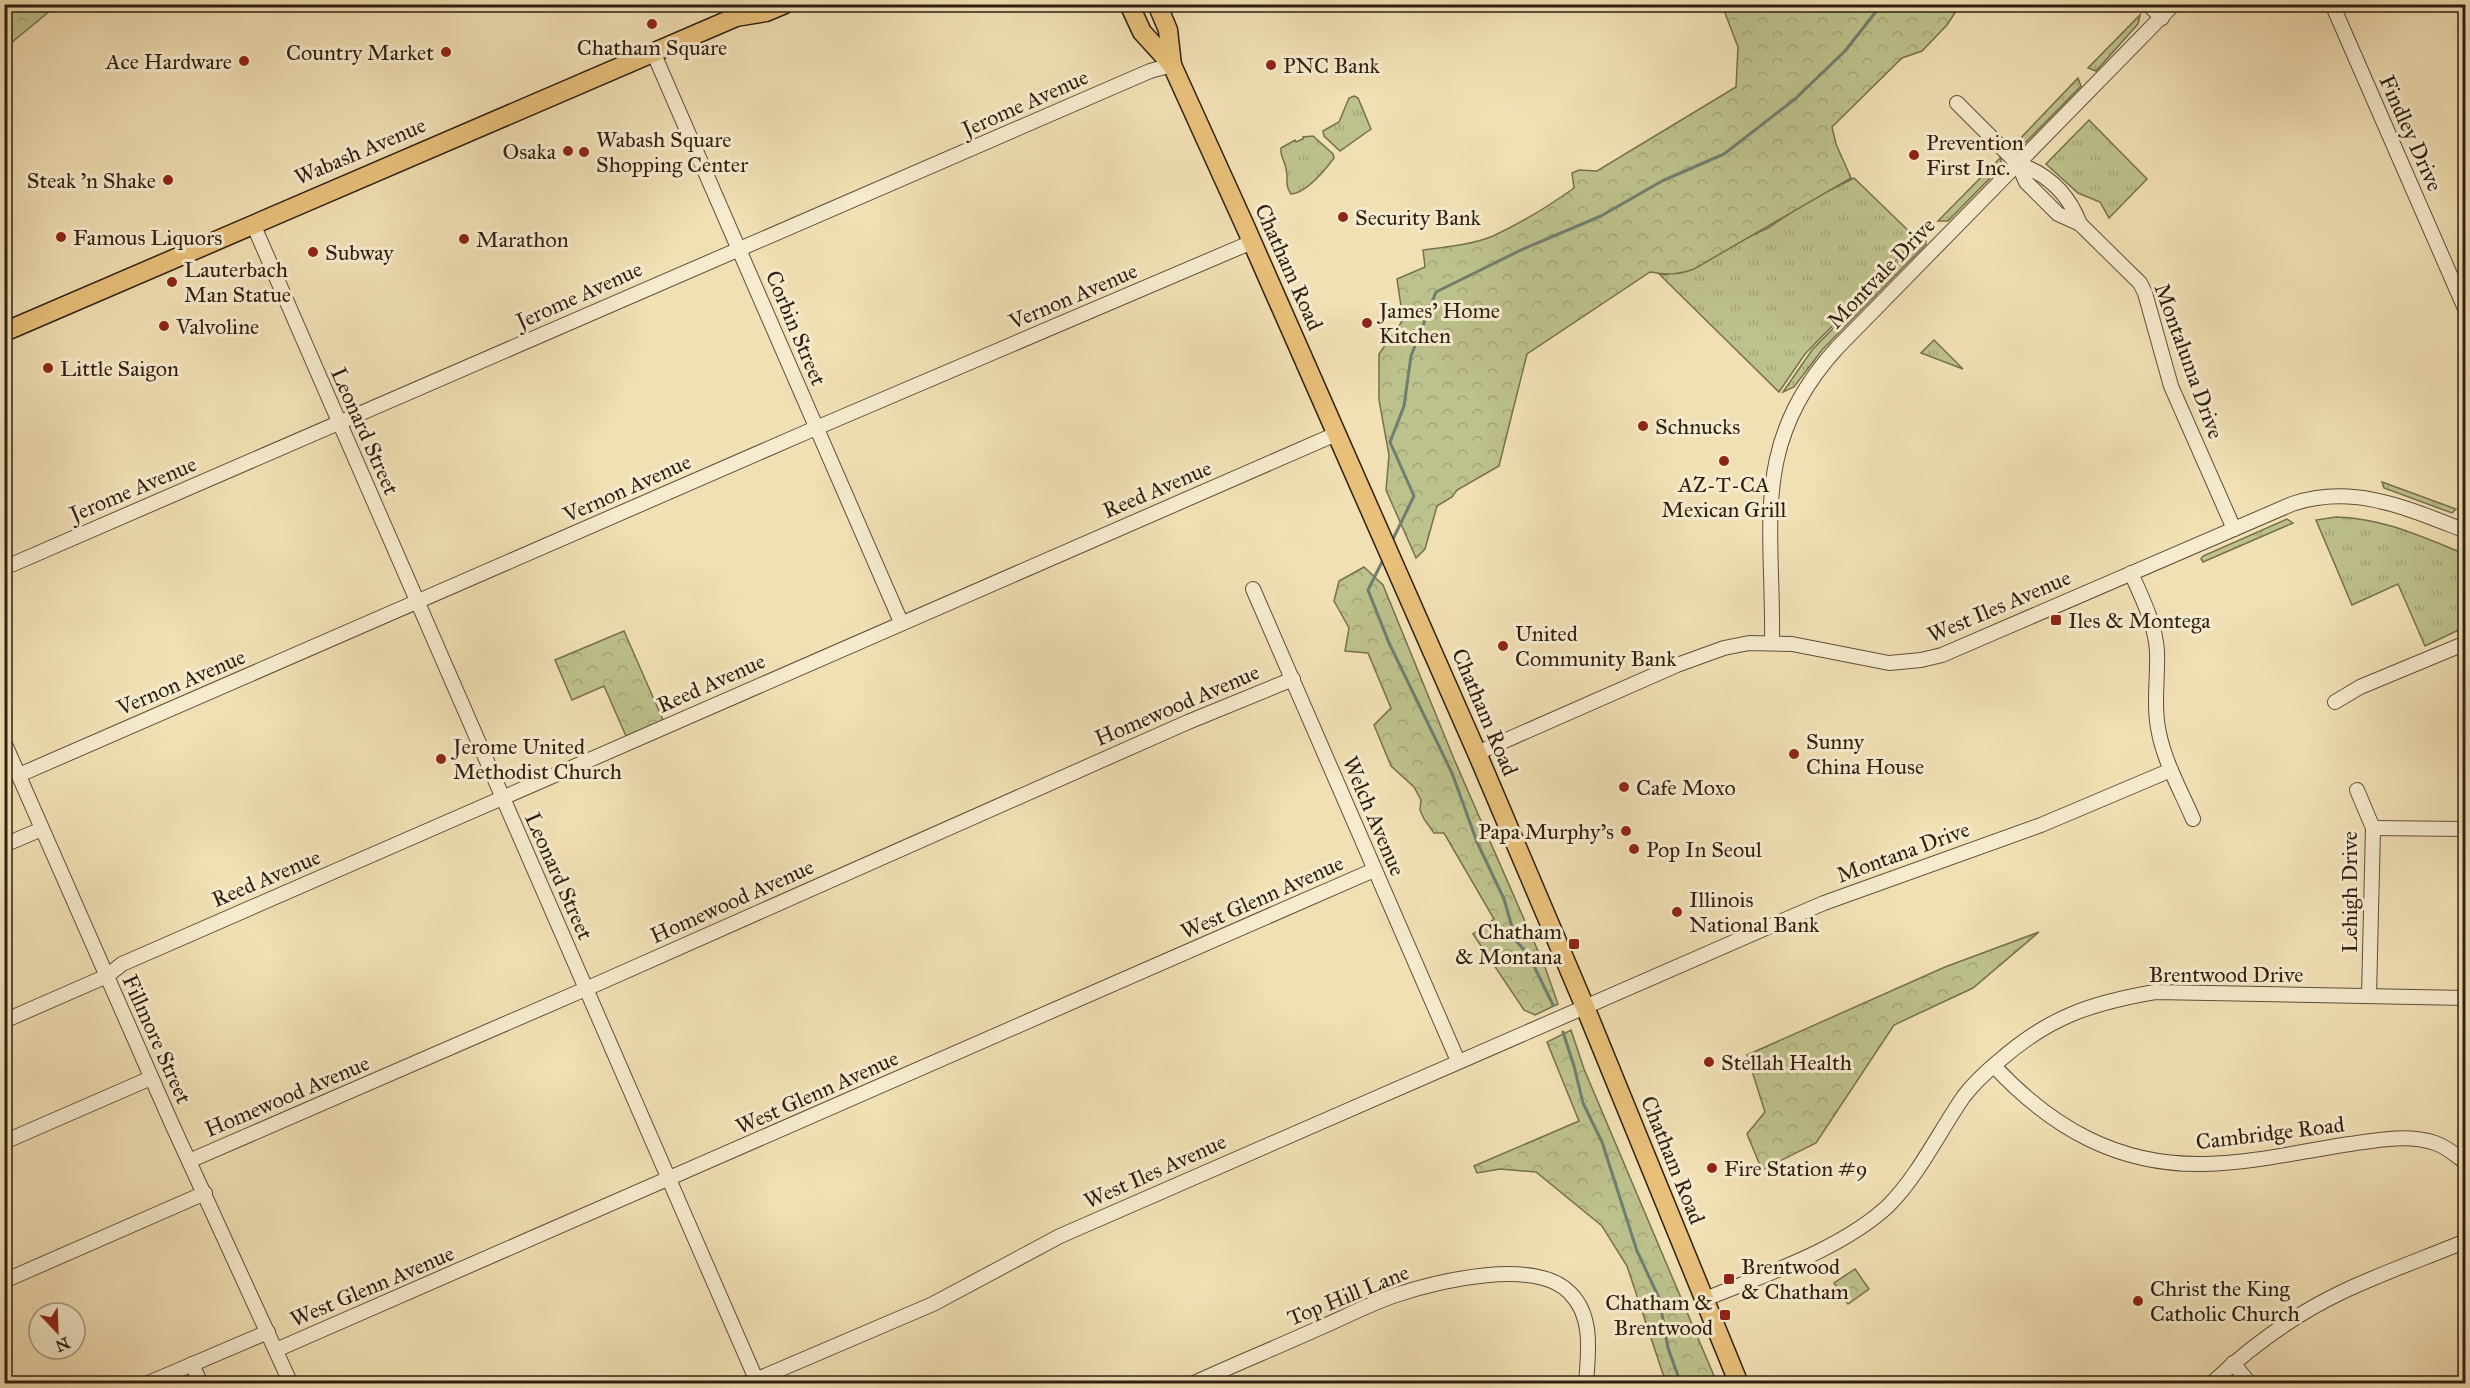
<svg xmlns="http://www.w3.org/2000/svg" width="2470" height="1388" font-family="'IM FELL Great Primer',serif">
<style>
.grass{fill:url(#grass-tufts);stroke:#76704e;stroke-width:1.5}
.forest{fill:url(#forest-crowns);stroke:#76704e;stroke-width:1.5}
.lines{fill:none;stroke-linecap:round;stroke-linejoin:round}
.stream{stroke:#6f7e70;stroke-width:3}
.minor-casing{stroke:#5f4f3a;stroke-width:16}
.major-casing{stroke:#2e1f11;stroke-width:21}
.minor{stroke:#f6ebce;stroke-width:14}
.major{stroke:#e8c07a;stroke-width:18}
.poi-dot{fill:#8f2418;stroke:#f6ebce;stroke-width:2}
.labels{text-anchor:middle;dominant-baseline:central;stroke-width:6;stroke-linejoin:round;paint-order:stroke}
.poi-label{font-size:22px;fill:#2e1f11;stroke:#f6ebce;text-anchor:start}
.street-label{font-size:22px;fill:#2e1f11;stroke:#f6ebce}
</style>
<defs>
<pattern id="grass-tufts" width="24" height="20" patternUnits="userSpaceOnUse" patternTransform="scale(1.5)"><rect width="24" height="20" fill="#bdc18b"/><path d="M3 7l-1-3M5 7V3M7 7l1-3M15 17l-1-3M17 17v-4M19 17l1-3" fill="none" stroke="#a3a577"/></pattern>
<pattern id="forest-crowns" width="20" height="18" patternUnits="userSpaceOnUse" patternTransform="scale(1.5)"><rect width="20" height="18" fill="#bdc18b"/><path d="M2 6a3 3 0 1 1 6 0M12 15a3 3 0 1 1 6 0" fill="none" stroke="#a3a577"/></pattern>
</defs>
<rect width="100%" height="100%" fill="#f1e0b4"/>
<filter id="stains"><feTurbulence type="fractalNoise" baseFrequency=".00333" numOctaves="4"/><feColorMatrix values="0 0 0 0 .2 0 0 0 0 .09 0 0 0 0 .02 0 0 0 .5 -.17"/></filter>
<radialGradient id="worn" r=".72"><stop offset=".6" stop-color="#630" stop-opacity="0"/><stop offset="1" stop-color="#630" stop-opacity=".3"/></radialGradient>
<!-- grass -->
<g class="grass">
<path d="M 2140,15 L 2138,24 L 2096,71 L 2088,68 Z"/>
<path d="M 2078,78 L 2081,86 L 2026,142 L 2019,146 L 2014,145 Z"/>
<path d="M 1354,96 L 1358,98 L 1371,129 L 1340,151 L 1324,136 L 1323,131 L 1339,122 L 1349,98 Z"/>
<path d="M 2089,120 L 2147,179 L 2109,218 L 2100,202 L 2078,193 L 2046,164 Z"/>
<path d="M 1313,136 L 1333,154 L 1334,158 C 1325,170 1306,193 1291,194 C 1284,184 1289,179 1286,169 C 1285,161 1280,157 1281,148 L 1295,140 L 1296,142 L 1303,139 L 1303,137 Z"/>
<path d="M 2001,157 L 2001,165 L 1997,171 L 1948,221 L 1938,221 Z"/>
<path d="M 1854,178 L 1917,239 L 1805,354 L 1779,392 L 1658,273 L 1666,275 L 1768,228 L 1805,203 Z"/>
<path d="M 1925,234 L 1926,244 L 1822,350 L 1794,387 L 1783,392 L 1812,350 Z"/>
<path d="M 1934,340 L 1963,369 L 1921,353 Z"/>
<path d="M 2382,482 L 2456,509 L 2452,513 L 2384,488 Z"/>
<path d="M 2336,517 C 2383,518 2422,537 2465,554 L 2465,627 L 2425,646 L 2398,584 L 2352,605 L 2316,520 Z"/>
<path d="M 2287,519 L 2293,523 L 2203,562 L 2201,559 L 2203,556 Z"/>
</g>
<!-- forest -->
<g class="forest">
<path d="M 19,5 L 57,5 L 5,48 L 5,17 Z"/>
<path d="M 1722,5 L 1960,5 L 1947,25 L 1922,51 L 1902,58 L 1832,127 L 1836,144 L 1851,178 L 1694,269 C 1678,275 1667,275 1650,272 L 1527,354 L 1499,466 L 1457,490 L 1452,497 L 1437,506 L 1425,549 L 1416,558 L 1386,490 L 1389,455 L 1379,400 L 1379,354 L 1403,320 L 1397,279 L 1425,267 L 1423,250 C 1446,247 1471,245 1493,236 C 1521,223 1549,206 1574,188 L 1572,173 L 1579,170 L 1597,171 L 1736,87 L 1738,47 Z"/>
<path d="M 1364,567 L 1383,585 L 1454,759 L 1545,967 L 1558,1004 L 1535,1015 L 1524,1010 L 1473,934 L 1494,919 L 1444,833 L 1434,833 L 1424,819 L 1420,810 L 1421,800 L 1414,787 L 1391,766 L 1374,725 L 1391,708 L 1368,653 L 1345,651 L 1349,628 L 1334,601 L 1339,581 Z"/>
<path d="M 624,631 L 663,720 L 626,736 L 604,686 L 572,700 L 555,660 Z"/>
<path d="M 2039,932 L 1973,988 L 1894,1025 L 1816,1143 L 1762,1170 L 1747,1134 L 1765,1112 L 1747,1055 L 1945,967 Z"/>
<path d="M 1571,1030 L 1584,1069 L 1717,1383 L 1666,1383 L 1627,1266 L 1602,1226 L 1536,1172 L 1500,1169 L 1477,1173 L 1474,1166 L 1579,1121 L 1547,1042 Z"/>
<path d="M 1855,1269 L 1869,1289 L 1848,1304 L 1834,1283 Z"/>
</g>
<g class="lines">
<!-- stream -->
<g class="stream">
<path d="M 1392,541 L 1414,496 L 1390,442 L 1404,406 L 1411,356 L 1436,292 L 1521,250 L 1601,216 L 1662,181 L 1724,154 L 1795,99 L 1845,51 L 1882,4"/>
<path d="M 1384,558 L 1368,590 L 1389,643 L 1452,773 L 1477,842 L 1504,899 L 1516,941 L 1528,954 L 1553,1005"/>
<path d="M 1563,1032 L 1574,1066 L 1583,1103 L 1602,1142 L 1637,1251 L 1659,1298 L 1668,1348 L 1681,1384"/>
</g>
<defs>
<g id="minor">
<path d="M 2148,4 L 2162,18"/>
<path d="M 2332,4 L 2466,311"/>
<path d="M 653,52 L 901,622"/>
<path d="M 1957,103 L 2018,164 L 2026,182 L 2058,214 L 2080,224 L 2140,283 L 2145,293 L 2171,386 L 2234,529"/>
<path d="M 2018,164 C 2048,174 2069,195 2080,224"/>
<path d="M 253,224 L 756,1379"/>
<path d="M 4,568 L 1150,71 L 1172,65"/>
<path d="M 2131,573 C 2142,598 2155,623 2157,651 C 2158,679 2153,706 2159,733 C 2165,763 2181,791 2193,819"/>
<path d="M 1253,589 L 1458,1061"/>
<path d="M 1772,643 C 1774,527 1749,444 1837,348 L 2174,4"/>
<path d="M 2335,702 L 2360,687 L 2466,643"/>
<path d="M 4,742 L 171,1122 L 291,1384"/>
<path d="M 1477,753 L 1677,665 L 1724,648 L 1749,643 L 1792,644 L 1889,663 L 1921,660 L 1942,655 L 2292,504 C 2354,483 2409,509 2466,531"/>
<path d="M 19,775 L 802,434 L 1252,242"/>
<path d="M 2357,790 L 2373,828 L 2369,996"/>
<path d="M 2373,828 L 2466,829"/>
<path d="M 4,845 L 42,829"/>
<path d="M 4,1021 L 107,976 L 122,964 L 1336,434"/>
<path d="M 1994,1066 C 2052,1128 2118,1166 2205,1164 C 2254,1163 2302,1151 2350,1144 C 2377,1140 2408,1134 2435,1143 C 2447,1147 2457,1156 2466,1163"/>
<path d="M 4,1142 L 151,1078"/>
<path d="M 189,1161 L 597,984 L 1188,722 L 1293,679"/>
<path d="M 4,1281 L 205,1193"/>
<path d="M 1703,1300 C 1761,1276 1843,1249 1889,1205 C 1920,1173 1939,1132 1964,1096 C 1974,1083 1987,1071 1999,1061 C 2049,1017 2091,1003 2155,992 L 2466,998"/>
<path d="M 276,1350 L 1374,870"/>
<path d="M 2233,1363 L 2250,1384"/>
<path d="M 192,1364 L 201,1384"/>
<path d="M 146,1384 L 268,1332"/>
<path d="M 746,1384 L 933,1304 L 1060,1236 L 1782,921 L 1824,903 L 2041,825 L 2171,770"/>
<path d="M 1192,1384 C 1233,1365 1275,1348 1317,1329 C 1343,1318 1369,1304 1396,1295 C 1438,1281 1536,1257 1570,1293 C 1594,1317 1588,1353 1586,1384"/>
<path d="M 2211,1384 C 2250,1347 2294,1315 2342,1292 C 2382,1273 2425,1258 2466,1241"/>
</g>
<g id="major">
<path d="M 1129,4 L 1142,32 L 1172,65 L 1245,226 L 1477,753 L 1585,1007 L 1739,1384"/>
<path d="M 1157,4 L 1168,30 L 1172,65"/>
<path d="M 4,332 L 736,17 L 766,12 L 785,4"/>
</g>
</defs>
<!-- minor casing -->
<use href="#minor" class="minor-casing"/>
<!-- major casing -->
<use href="#major" class="major-casing"/>
<!-- minor -->
<use href="#minor" class="minor"/>
<!-- major -->
<use href="#major" class="major"/>
</g>
<!-- markers -->
<g class="poi-dot">
<circle cx="652" cy="24" r="6"/>
<circle cx="446" cy="52" r="6"/>
<circle cx="244" cy="61" r="6"/>
<circle cx="1271" cy="65" r="6"/>
<circle cx="568" cy="151" r="6"/>
<circle cx="584" cy="152" r="6"/>
<circle cx="1914" cy="155" r="6"/>
<circle cx="168" cy="180" r="6"/>
<circle cx="1343" cy="217" r="6"/>
<circle cx="61" cy="237" r="6"/>
<circle cx="464" cy="239" r="6"/>
<circle cx="313" cy="252" r="6"/>
<circle cx="172" cy="282" r="6"/>
<circle cx="1367" cy="323" r="6"/>
<circle cx="164" cy="326" r="6"/>
<circle cx="48" cy="368" r="6"/>
<circle cx="1643" cy="426" r="6"/>
<circle cx="1724" cy="461" r="6"/>
<rect x="2050" y="614" width="12" height="12" rx="3"/>
<circle cx="1503" cy="646" r="6"/>
<circle cx="1794" cy="754" r="6"/>
<circle cx="441" cy="759" r="6"/>
<circle cx="1624" cy="787" r="6"/>
<circle cx="1626" cy="831" r="6"/>
<circle cx="1634" cy="849" r="6"/>
<circle cx="1677" cy="912" r="6"/>
<rect x="1568" y="938" width="12" height="12" rx="3"/>
<circle cx="1709" cy="1062" r="6"/>
<circle cx="1712" cy="1168" r="6"/>
<rect x="1723" y="1273" width="12" height="12" rx="3"/>
<circle cx="2138" cy="1301" r="6"/>
<rect x="1719" y="1309" width="12" height="12" rx="3"/>
</g>
<g class="labels">
<!-- poi labels -->
<g class="poi-label">
<text x="652" y="47" text-anchor="middle">Chatham Square</text>
<text x="434" y="52" text-anchor="end">Country Market</text>
<text x="232" y="61" text-anchor="end">Ace Hardware</text>
<text x="1283" y="65">PNC Bank</text>
<text x="596" y="139">Wabash Square<tspan x="596" dy="25">Shopping Center</tspan></text>
<text x="1926" y="142">Prevention<tspan x="1926" dy="25">First Inc.</tspan></text>
<text x="556" y="151" text-anchor="end">Osaka</text>
<text x="156" y="180" text-anchor="end">Steak 'n Shake</text>
<text x="1355" y="217">Security Bank</text>
<text x="73" y="237">Famous Liquors</text>
<text x="476" y="239">Marathon</text>
<text x="325" y="252">Subway</text>
<text x="184" y="269">Lauterbach<tspan x="184" dy="25">Man Statue</tspan></text>
<text x="1379" y="310">James' Home<tspan x="1379" dy="25">Kitchen</tspan></text>
<text x="176" y="326">Valvoline</text>
<text x="60" y="368">Little Saigon</text>
<text x="1655" y="426">Schnucks</text>
<text x="1724" y="484" text-anchor="middle">AZ-T-CA<tspan x="1724" dy="25">Mexican Grill</tspan></text>
<text x="2068" y="620">Iles &amp; Montega</text>
<text x="1515" y="633">United<tspan x="1515" dy="25">Community Bank</tspan></text>
<text x="1806" y="741">Sunny<tspan x="1806" dy="25">China House</tspan></text>
<text x="453" y="746">Jerome United<tspan x="453" dy="25">Methodist Church</tspan></text>
<text x="1636" y="787">Cafe Moxo</text>
<text x="1614" y="831" text-anchor="end">Papa Murphy's</text>
<text x="1646" y="849">Pop In Seoul</text>
<text x="1689" y="899">Illinois<tspan x="1689" dy="25">National Bank</tspan></text>
<text x="1562" y="931" text-anchor="end">Chatham<tspan x="1562" dy="25">&amp; Montana</tspan></text>
<text x="1721" y="1062">Stellah Health</text>
<text x="1724" y="1168">Fire Station #9</text>
<text x="1741" y="1266">Brentwood<tspan x="1741" dy="25">&amp; Chatham</tspan></text>
<text x="2150" y="1288">Christ the King<tspan x="2150" dy="25">Catholic Church</tspan></text>
<text x="1713" y="1302" text-anchor="end">Chatham &amp;<tspan x="1713" dy="25">Brentwood</tspan></text>
</g>
<!-- street labels -->
<g class="street-label">
<text transform="translate(1025 103) rotate(-24)">Jerome Avenue</text>
<text transform="translate(2411 133) rotate(66)">Findley Drive</text>
<text transform="translate(360 151) rotate(-23)">Wabash Avenue</text>
<text transform="translate(1289 267) rotate(66)">Chatham Road</text>
<text transform="translate(1881 273) rotate(-46)">Montvale Drive</text>
<text transform="translate(579 295) rotate(-24)">Jerome Avenue</text>
<text transform="translate(1073 296) rotate(-23)">Vernon Avenue</text>
<text transform="translate(796 328) rotate(67)">Corbin Street</text>
<text transform="translate(2189 361) rotate(70)">Montaluma Drive</text>
<text transform="translate(365 431) rotate(66)">Leonard Street</text>
<text transform="translate(627 488) rotate(-24)">Vernon Avenue</text>
<text transform="translate(133 489) rotate(-23)">Jerome Avenue</text>
<text transform="translate(1157 489) rotate(-23)">Reed Avenue</text>
<text transform="translate(1999 606) rotate(-23)">West Iles Avenue</text>
<text transform="translate(181 682) rotate(-23)">Vernon Avenue</text>
<text transform="translate(711 683) rotate(-24)">Reed Avenue</text>
<text transform="translate(1177 705) rotate(-23)">Homewood Avenue</text>
<text transform="translate(1485 712) rotate(67)">Chatham Road</text>
<text transform="translate(1374 816) rotate(67)">Welch Avenue</text>
<text transform="translate(1903 852) rotate(-20)">Montana Drive</text>
<text transform="translate(559 876) rotate(66)">Leonard Street</text>
<text transform="translate(266 878) rotate(-23)">Reed Avenue</text>
<text transform="translate(2349 892) rotate(-90)">Lehigh Drive</text>
<text transform="translate(1262 897) rotate(-24)">West Glenn Avenue</text>
<text transform="translate(732 901) rotate(-24)">Homewood Avenue</text>
<text x="2226" y="974">Brentwood Drive</text>
<text transform="translate(157 1039) rotate(66)">Fillmore Street</text>
<text transform="translate(817 1092) rotate(-24)">West Glenn Avenue</text>
<text transform="translate(287 1096) rotate(-23)">Homewood Avenue</text>
<text transform="translate(2270 1133) rotate(-7)">Cambridge Road</text>
<text transform="translate(1673 1160) rotate(68)">Chatham Road</text>
<text transform="translate(1155 1171) rotate(-24)">West Iles Avenue</text>
<text transform="translate(372 1286) rotate(-23)">West Glenn Avenue</text>
<text transform="translate(1348 1295) rotate(-22)">Top Hill Lane</text>
</g>
</g>
<!-- margin -->
<rect width="2470" height="1388" fill="none" stroke="#f1e0b4" stroke-width="24"/>
<rect x="6" y="6" width="2458" height="1376" fill="none" stroke="#2e1f11" stroke-width="3"/>
<rect x="12" y="12" width="2446" height="1364" fill="none" stroke="#2e1f11" stroke-width="1.5"/>
<!-- north arrow -->
<g transform="translate(57 1331) rotate(157)"><circle r="28" fill="#f6ebce" stroke="#a69982" stroke-width="1.5"/>
<path d="M0-4.5L10 22L0 15L-10 22Z" fill="#8f2418"/>
<text y="-9" font-size="16" font-weight="bold" text-anchor="middle" fill="#2e1f11">N</text>
</g>
<rect width="100%" height="100%" filter="url(#stains)"/>
<rect width="100%" height="100%" fill="url(#worn)"/>
</svg>
